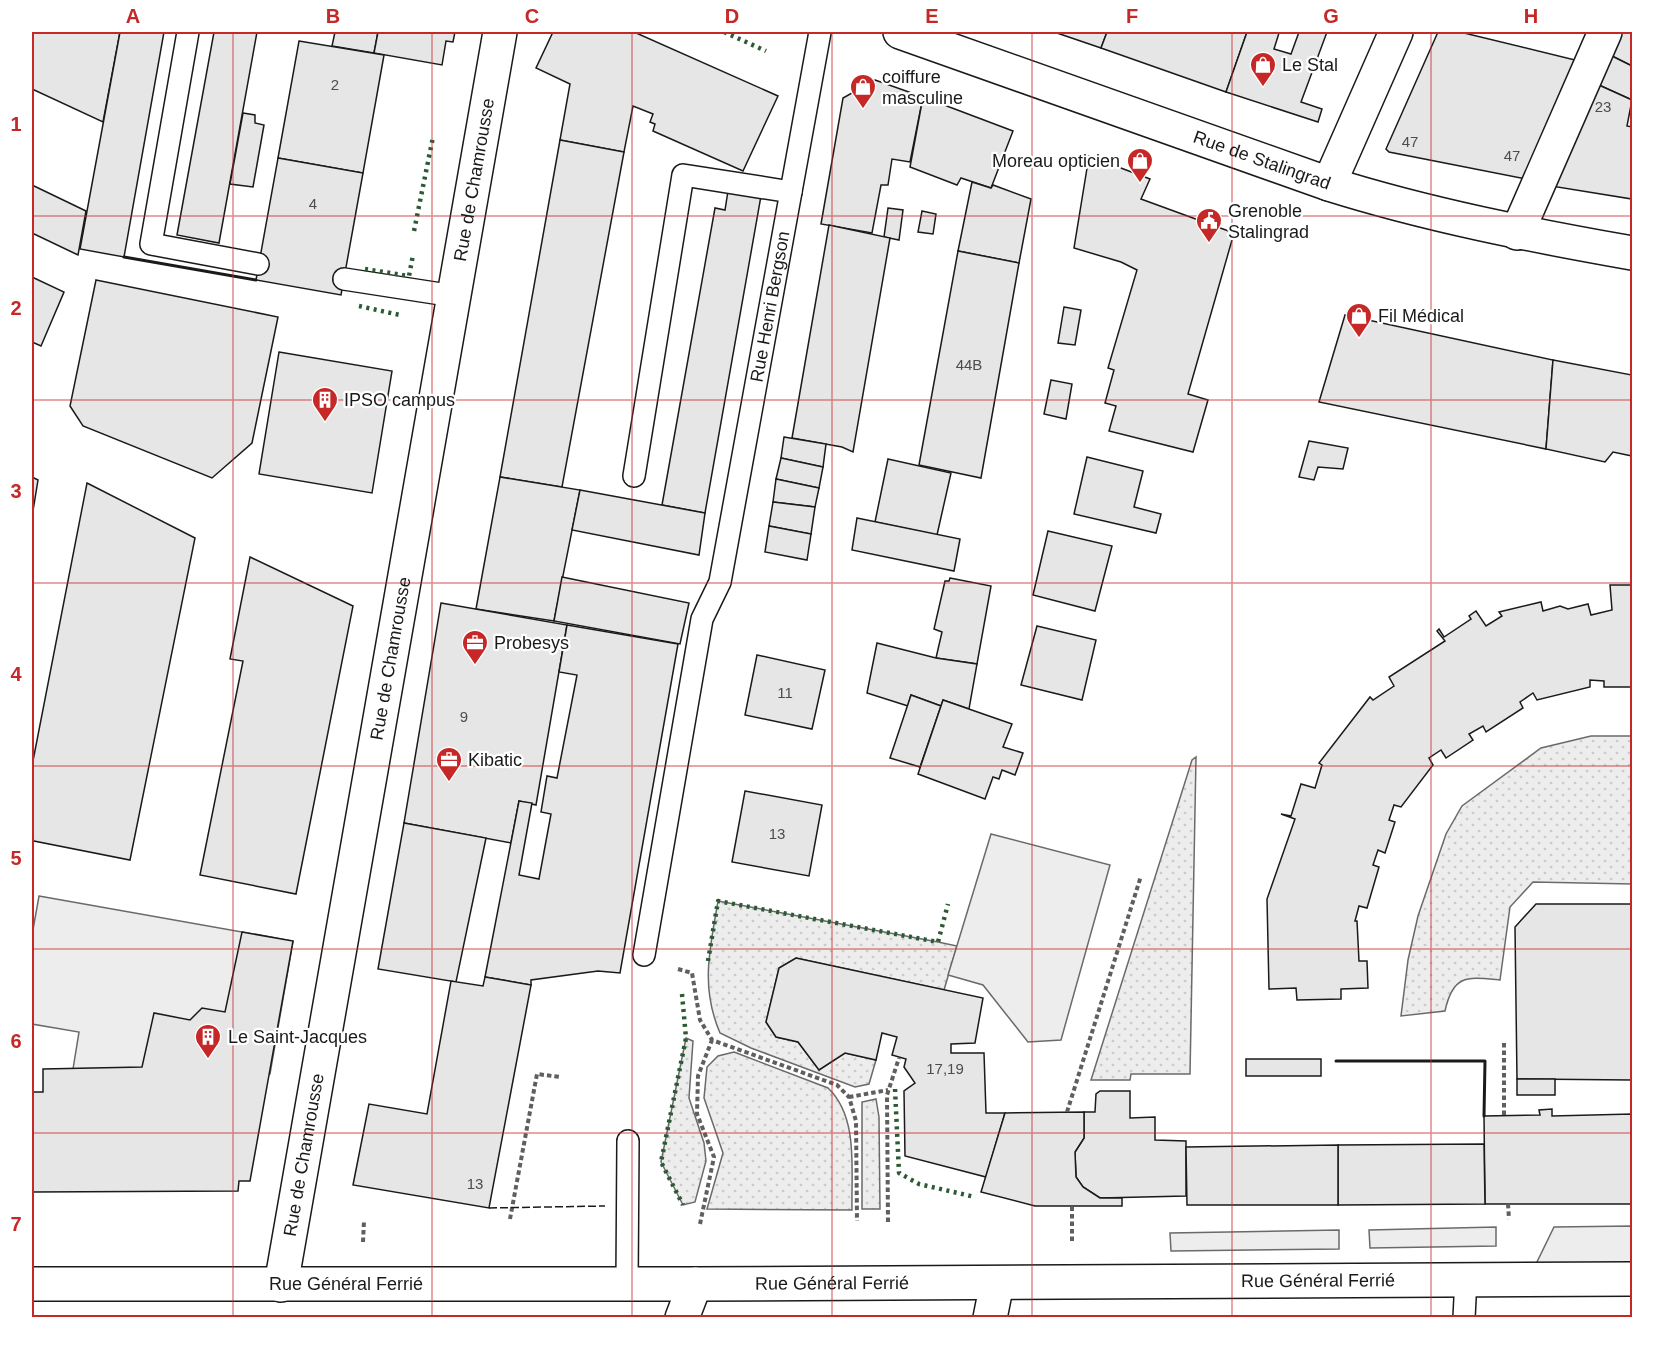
<svg xmlns="http://www.w3.org/2000/svg" width="1664" height="1349" font-family="Arial,sans-serif">
<style>
.grass{fill:url(#grass-dots);stroke:#6a6a6a;stroke-width:1.5}
.pitch{fill:#ededed;stroke:#6a6a6a;stroke-width:1.5}
.building{fill:#e6e6e6;stroke:#1a1a1a;stroke-width:1.5}
.lines{fill:none;stroke-linecap:round;stroke-linejoin:round}
.service-casing{stroke:#1a1a1a;stroke-width:24}
.minor-casing{stroke:#1a1a1a;stroke-width:36}
.path{stroke:#5f5f5f;stroke-width:4;stroke-dasharray:4.5 3;stroke-linecap:butt}
.service{stroke:#fff;stroke-width:21}
.minor{stroke:#fff;stroke-width:33}
.hedge{stroke:#2b5a34;stroke-width:4.5;stroke-dasharray:3 4.5;stroke-linecap:butt}
.fence{stroke:#1a1a1a;stroke-width:1.5;stroke-dasharray:8 3;stroke-linecap:butt}
.wall{stroke:#1a1a1a;stroke-width:3}
.grid{fill:none;stroke:#c62828;stroke-width:1.5;stroke-opacity:0.55}
.labels{text-anchor:middle;dominant-baseline:central;stroke-width:4.5;stroke-linejoin:round;paint-order:stroke}
.number-label{font-size:15px;fill:#4d4d4d}
.poi-label{font-size:18px;fill:#1a1a1a;stroke:#fff;text-anchor:start}
.street-label{font-size:18px;fill:#1a1a1a;stroke:#fff}
.neatline{fill:none;stroke:#c62828;stroke-width:2}
.grid-label{font-size:20px;text-anchor:middle;font-weight:bold;fill:#c62828}
</style>
<defs>
<pattern id="grass-dots" width="8" height="8" patternUnits="userSpaceOnUse" patternTransform="scale(1.5)"><rect width="8" height="8" fill="#ededed"/><path d="M2 2h.1M6 6h.1" fill="none" stroke="#cbcbcb" stroke-width="1.8" stroke-linecap="round"/></pattern>
</defs>
<rect width="100%" height="100%" fill="#fff"/>
<!-- grass -->
<g class="grass">
<path d="M 1591,736 L 1632,736 L 1632,884 L 1533,882 L 1510,907 L 1500,980 C 1467,977 1453,974 1445,1011 L 1401,1016 L 1408,960 L 1418,916 L 1446,834 L 1462,806 L 1541,748 Z"/>
<path d="M 1196,757 L 1190,1074 L 1131,1074 L 1130,1080 L 1091,1080 L 1192,760 Z"/>
<path d="M 718,901 L 938,942 L 957,946 L 944,990 L 796,958 L 779,968 L 766,1022 L 776,1037 L 798,1042 L 819,1070 L 845,1053 L 876,1060 L 869,1084 L 855,1087 L 751,1048 L 720,1033 C 700,986 710,949 718,901 Z"/>
<path d="M 686,1038 L 693,1041 L 689,1098 L 704,1143 L 706,1161 L 695,1202 L 683,1205 L 661,1162 Z"/>
<path d="M 734,1052 L 828,1088 C 859,1117 851,1171 852,1210 L 707,1209 L 723,1153 L 704,1098 L 707,1067 L 718,1056 Z"/>
<path d="M 876,1099 L 879,1117 L 880,1209 L 862,1209 L 862,1102 Z"/>
</g>
<!-- pitch -->
<g class="pitch">
<path d="M 991,834 L 1110,865 L 1061,1040 L 1028,1042 L 983,985 L 948,975 Z"/>
<path d="M 39,896 L 293,941 L 270,1074 L 187,1074 L 73,1069 L 79,1032 L 32,1024 L 32,935 Z"/>
<path d="M 1632,1226 L 1632,1263 L 1536,1264 L 1554,1227 Z"/>
<path d="M 1496,1227 L 1496,1246 L 1370,1248 L 1369,1230 Z"/>
<path d="M 1339,1230 L 1339,1249 L 1171,1251 L 1170,1233 Z"/>
</g>
<!-- building -->
<g class="building">
<path d="M 32,32 L 120,32 L 103,122 L 32,89 Z"/>
<path d="M 120,32 L 164,32 L 124,257 L 80,249 Z"/>
<path d="M 214,32 L 257,32 L 219,243 L 177,235 Z"/>
<path d="M 335,32 L 378,32 L 374,53 L 332,46 Z"/>
<path d="M 378,32 L 455,32 L 453,42 L 446,41 L 442,65 L 374,53 Z"/>
<path d="M 553,32 L 634,32 L 778,96 L 743,171 L 653,131 L 655,124 L 650,122 L 653,114 L 633,106 L 624,152 L 560,140 L 570,84 L 536,68 Z"/>
<path d="M 1054,32 L 1107,32 L 1101,48 Z"/>
<path d="M 1107,32 L 1247,32 L 1226,92 L 1101,48 Z"/>
<path d="M 1247,32 L 1276,32 L 1279,33 L 1274,49 L 1291,54 L 1299,32 L 1327,32 L 1301,102 L 1322,109 L 1318,122 L 1226,92 Z"/>
<path d="M 1438,32 L 1460,32 L 1575,60 L 1526,179 L 1389,152 L 1386,149 Z"/>
<path d="M 1612,32 L 1632,32 L 1632,66 L 1604,52 Z"/>
<path d="M 299,41 L 384,55 L 363,173 L 278,158 Z"/>
<path d="M 1604,52 L 1632,66 L 1632,100 L 1590,81 Z"/>
<path d="M 875,80 L 923,97 L 910,162 L 892,159 L 888,185 L 881,185 L 872,233 L 821,224 L 843,98 Z"/>
<path d="M 1590,81 L 1632,100 L 1627,126 L 1632,127 L 1632,199 L 1551,186 Z"/>
<path d="M 923,97 L 1013,131 L 991,188 L 961,178 L 957,185 L 910,167 Z"/>
<path d="M 243,113 L 255,115 L 255,123 L 264,125 L 253,187 L 230,184 Z"/>
<path d="M 560,140 L 624,152 L 562,487 L 500,477 Z"/>
<path d="M 1089,156 L 1150,179 L 1141,199 L 1234,233 L 1188,394 L 1208,400 L 1193,452 L 1109,431 L 1116,406 L 1105,403 L 1114,370 L 1108,368 L 1137,270 L 1121,262 L 1074,248 Z"/>
<path d="M 278,158 L 363,173 L 341,295 L 256,280 Z"/>
<path d="M 972,182 L 991,188 L 993,185 L 1031,199 L 1019,263 L 958,251 Z"/>
<path d="M 32,185 L 86,211 L 78,255 L 32,233 Z"/>
<path d="M 728,191 L 761,196 L 705,513 L 662,505 L 715,208 L 725,210 Z"/>
<path d="M 888,208 L 903,210 L 899,240 L 884,237 Z"/>
<path d="M 922,211 L 936,214 L 933,234 L 918,232 Z"/>
<path d="M 829,225 L 890,238 L 853,452 L 842,447 L 792,438 Z"/>
<path d="M 958,251 L 1019,263 L 981,478 L 919,465 Z"/>
<path d="M 32,277 L 64,292 L 41,346 L 32,342 Z"/>
<path d="M 96,280 L 278,317 L 252,443 L 212,478 L 83,426 L 70,406 Z"/>
<path d="M 1064,307 L 1081,310 L 1075,345 L 1058,343 Z"/>
<path d="M 1345,315 L 1553,360 L 1546,449 L 1319,402 Z"/>
<path d="M 279,352 L 392,371 L 372,493 L 259,474 Z"/>
<path d="M 1553,360 L 1632,375 L 1632,456 L 1613,452 L 1605,462 L 1546,449 Z"/>
<path d="M 1051,380 L 1072,384 L 1066,419 L 1044,414 Z"/>
<path d="M 784,437 L 826,444 L 823,467 L 781,458 Z"/>
<path d="M 1309,441 L 1348,448 L 1343,469 L 1318,467 L 1314,480 L 1299,477 Z"/>
<path d="M 1087,457 L 1143,471 L 1134,507 L 1161,514 L 1156,533 L 1074,514 Z"/>
<path d="M 781,458 L 823,467 L 819,488 L 776,479 Z"/>
<path d="M 888,459 L 951,473 L 937,535 L 875,522 Z"/>
<path d="M 32,477 L 38,480 L 32,517 Z"/>
<path d="M 500,477 L 580,490 L 554,621 L 476,609 Z"/>
<path d="M 776,479 L 819,488 L 815,507 L 773,502 Z"/>
<path d="M 87,483 L 195,538 L 130,860 L 34,841 L 32,837 L 32,766 Z"/>
<path d="M 580,490 L 705,513 L 699,555 L 572,530 Z"/>
<path d="M 773,502 L 815,507 L 811,534 L 769,526 Z"/>
<path d="M 857,518 L 960,539 L 954,571 L 852,550 Z"/>
<path d="M 769,526 L 811,534 L 807,560 L 765,552 Z"/>
<path d="M 1048,531 L 1112,546 L 1095,611 L 1033,595 Z"/>
<path d="M 250,557 L 353,606 L 296,894 L 200,875 L 243,661 L 230,659 Z"/>
<path d="M 562,577 L 689,603 L 680,644 L 554,621 Z"/>
<path d="M 950,578 L 991,586 L 977,664 L 936,658 L 942,632 L 934,629 L 945,581 L 949,581 Z"/>
<path d="M 1610,585 L 1632,585 L 1632,687 L 1604,687 L 1604,681 L 1590,680 L 1590,687 L 1537,700 L 1533,693 L 1520,702 L 1523,708 L 1486,732 L 1483,726 L 1469,734 L 1473,740 L 1446,758 L 1441,750 L 1429,758 L 1433,765 L 1401,807 L 1394,805 L 1389,820 L 1395,822 L 1385,853 L 1378,850 L 1373,865 L 1379,867 L 1367,908 L 1359,906 L 1355,921 L 1357,921 L 1359,961 L 1367,961 L 1368,988 L 1341,989 L 1341,999 L 1297,1000 L 1296,988 L 1269,989 L 1267,899 L 1295,819 L 1281,814 L 1291,816 L 1301,784 L 1315,788 L 1322,765 L 1319,763 L 1370,697 L 1373,700 L 1394,686 L 1389,677 L 1445,641 L 1437,631 L 1439,629 L 1444,637 L 1471,619 L 1469,616 L 1476,611 L 1486,626 L 1502,616 L 1499,612 L 1541,602 L 1543,611 L 1560,606 L 1568,609 L 1588,604 L 1591,615 L 1612,610 Z"/>
<path d="M 441,603 L 567,625 L 536,805 L 519,801 L 511,843 L 404,823 Z"/>
<path d="M 567,625 L 678,644 L 620,973 L 598,971 L 531,980 L 531,985 L 485,977 L 519,801 L 532,803 L 519,875 L 539,879 L 551,814 L 541,812 L 547,776 L 557,778 L 577,675 L 559,672 Z"/>
<path d="M 1037,626 L 1096,640 L 1082,700 L 1021,685 Z"/>
<path d="M 877,643 L 936,658 L 977,664 L 969,709 L 943,700 L 941,706 L 911,695 L 908,706 L 867,693 Z"/>
<path d="M 757,655 L 825,670 L 812,729 L 745,715 Z"/>
<path d="M 911,695 L 941,706 L 920,767 L 890,758 Z"/>
<path d="M 943,700 L 1012,724 L 1003,747 L 1023,753 L 1015,775 L 1002,770 L 999,779 L 993,777 L 985,799 L 918,774 Z"/>
<path d="M 745,791 L 822,805 L 809,876 L 732,862 Z"/>
<path d="M 404,823 L 486,838 L 456,982 L 378,969 Z"/>
<path d="M 1536,904 L 1632,904 L 1632,1080 L 1517,1079 L 1515,927 Z"/>
<path d="M 242,932 L 293,941 L 250,1181 L 239,1181 L 238,1191 L 32,1192 L 32,1092 L 43,1092 L 43,1069 L 142,1067 L 154,1013 L 190,1020 L 202,1008 L 225,1012 Z"/>
<path d="M 796,958 L 983,998 L 975,1043 L 951,1044 L 951,1053 L 984,1053 L 986,1113 L 1005,1113 L 986,1177 L 905,1156 L 904,1091 L 915,1083 L 904,1067 L 906,1059 L 892,1055 L 897,1037 L 882,1033 L 876,1060 L 845,1053 L 819,1070 L 798,1042 L 776,1037 L 766,1022 L 779,968 Z"/>
<path d="M 485,977 L 531,985 L 489,1208 L 353,1185 L 369,1104 L 427,1114 L 451,981 L 483,986 Z"/>
<rect x="1246" y="1059" width="75" height="17"/>
<rect x="1517" y="1079" width="38" height="16"/>
<path d="M 1100,1091 L 1130,1091 L 1130,1118 L 1155,1117 L 1155,1140 L 1186,1141 L 1186,1196 L 1100,1198 L 1083,1187 L 1076,1177 L 1075,1152 L 1084,1138 L 1084,1112 L 1095,1112 L 1096,1094 Z"/>
<path d="M 1552,1109 L 1552,1116 L 1632,1114 L 1632,1204 L 1485,1204 L 1484,1116 L 1540,1115 L 1539,1110 Z"/>
<path d="M 1084,1112 L 1084,1138 L 1075,1152 L 1076,1177 L 1083,1187 L 1100,1198 L 1122,1198 L 1122,1206 L 1035,1206 L 981,1192 L 1005,1113 Z"/>
<path d="M 1484,1144 L 1485,1204 L 1338,1205 L 1338,1145 Z"/>
<path d="M 1338,1145 L 1338,1205 L 1187,1205 L 1186,1147 Z"/>
</g>
<g class="lines">
<defs>
<g id="service">
<path d="M 188,32 L 151,244 L 258,264"/>
<path d="M 344,279 L 454,296"/>
<path d="M 634,476 L 683,175 L 791,192"/>
<path id="s1" d="M 644,955 L 702,619 L 720,582 L 820,32"/>
<path d="M 627,1284 L 628,1141"/>
<path d="M 1464,1318 L 1466,1278"/>
</g>
<g id="minor">
<path id="s2" d="M 900,32 L 1329,184 C 1428,215 1530,235 1632,253"/>
<path d="M 1329,184 L 1396,32"/>
<path d="M 1517,233 L 1605,32"/>
<path id="s3" d="M 32,1284 L 695,1284 L 1632,1279"/>
<path id="s4" d="M 281,1285 L 500,32"/>
<path d="M 682,1318 L 695,1284"/>
<path d="M 990,1318 L 997,1283"/>
</g>
</defs>
<!-- service casing -->
<use href="#service" class="service-casing"/>
<!-- minor casing -->
<use href="#minor" class="minor-casing"/>
<!-- path -->
<g class="path">
<path d="M 678,969 L 692,973 L 700,1020 L 712,1040 L 837,1085 L 849,1097 L 856,1121 L 857,1221"/>
<path d="M 1504,1043 L 1504,1116"/>
<path d="M 849,1097 L 888,1090"/>
<path d="M 1067,1112 L 1141,876"/>
<path d="M 1508,1204 L 1509,1219"/>
<path d="M 510,1219 L 537,1074 L 560,1077"/>
<path d="M 888,1222 L 887,1095 L 899,1058"/>
<path d="M 700,1224 L 714,1157 L 697,1114 L 698,1076 L 712,1040"/>
<path d="M 1072,1241 L 1072,1206"/>
<path d="M 363,1242 L 364,1221"/>
</g>
<!-- service -->
<use href="#service" class="service"/>
<!-- minor -->
<use href="#minor" class="minor"/>
<!-- hedge -->
<g class="hedge">
<path d="M 724,32 L 766,51"/>
<path d="M 414,231 L 433,137"/>
<path d="M 365,269 L 409,276 L 413,255"/>
<path d="M 359,306 L 400,315"/>
<path d="M 708,961 L 718,901 L 938,942 L 948,904"/>
<path d="M 682,994 L 686,1038 L 661,1162 L 683,1205"/>
<path d="M 895,1089 L 899,1173 L 919,1184 L 975,1197"/>
</g>
<!-- fence -->
<path class="fence" d="M 489,1208 L 605,1206"/>
<!-- wall -->
<g class="wall">
<path d="M 124,257 L 256,280"/>
<path d="M 1336,1061 L 1485,1061 L 1484,1116"/>
</g>
</g>
<!-- grid -->
<path class="grid" d="M 233,32 L 233,1318M 432,32 L 432,1318M 632,32 L 632,1318M 832,32 L 832,1318M 1032,32 L 1032,1318M 1232,32 L 1232,1318M 1431,32 L 1431,1318M 32,216 L 1632,216M 32,400 L 1632,400M 32,583 L 1632,583M 32,766 L 1632,766M 32,949 L 1632,949M 32,1133 L 1632,1133"/>
<!-- icons -->
<defs>
<symbol id="shop-pin" viewBox="-11 -11 22 30"><path d="M0 17L-7.5 6A9.5 9.5 0 1 1 7.5 6Z" fill="#c62828" stroke="#fff"/><path d="M-5-2.5h2.3a2.7 3.5 0 0 1 5.4 0H5L5.5 6h-11ZM-1.5-2.5h3a1.5 2.3 0 0 0-3 0Z" fill="#fff"/></symbol>
<symbol id="civic-pin" viewBox="-11 -11 22 30"><path d="M0 17L-7.5 6A9.5 9.5 0 1 1 7.5 6Z" fill="#c62828" stroke="#fff"/><path d="M-.6-6.5H3V-4.5H.6V-3L4-1V1h2V6H-6V1h2V-1L-.6-3ZM-1.2 2.5V6h2.4V2.5Z" fill="#fff"/></symbol>
<symbol id="building-pin" viewBox="-11 -11 22 30"><path d="M0 17L-7.5 6A9.5 9.5 0 1 1 7.5 6Z" fill="#c62828" stroke="#fff"/><path d="M-4-6H4V6H1V3H-1V6H-4ZM-2.5-4.3h1.7v1.8h-1.7ZM.8-4.3h1.7v1.8H.8ZM-2.5-1h1.7V.8h-1.7ZM.8-1h1.7V.8H.8Z" fill="#fff"/></symbol>
<symbol id="office-pin" viewBox="-11 -11 22 30"><path d="M0 17L-7.5 6A9.5 9.5 0 1 1 7.5 6Z" fill="#c62828" stroke="#fff"/><path d="M-6-3h4V-5.5h4V-3h4V5H-6ZM-1-4.5V-3h2v-1.5ZM-6 0V1H6V0Z" fill="#fff"/></symbol>
</defs>
<g fill-rule="evenodd">
<use href="#shop-pin" x="1248" y="50" width="30" height="40"/>
<use href="#shop-pin" x="848" y="72" width="30" height="40"/>
<use href="#shop-pin" x="1125" y="146" width="30" height="40"/>
<use href="#civic-pin" x="1194" y="206" width="30" height="40"/>
<use href="#shop-pin" x="1344" y="301" width="30" height="40"/>
<use href="#building-pin" x="310" y="385" width="30" height="40"/>
<use href="#office-pin" x="460" y="628" width="30" height="40"/>
<use href="#office-pin" x="434" y="745" width="30" height="40"/>
<use href="#building-pin" x="193" y="1022" width="30" height="40"/>
</g>
<g class="labels">
<!-- number labels -->
<g class="number-label">
<text x="335" y="84">2</text>
<text x="1603" y="106">23</text>
<text x="1410" y="141">47</text>
<text x="1512" y="155">47</text>
<text x="313" y="203">4</text>
<text x="969" y="364">44B</text>
<text x="785" y="692">11</text>
<text x="464" y="716">9</text>
<text x="777" y="833">13</text>
<text x="945" y="1068">17,19</text>
<text x="475" y="1183">13</text>
</g>
<!-- poi labels -->
<g class="poi-label">
<text x="1282" y="65">Le Stal</text>
<text x="882" y="77">coiffure<tspan x="882" dy="21">masculine</tspan></text>
<text x="1120" y="161" text-anchor="end">Moreau opticien</text>
<text x="1228" y="211">Grenoble<tspan x="1228" dy="21">Stalingrad</tspan></text>
<text x="1378" y="316">Fil Médical</text>
<text x="344" y="400">IPSO campus</text>
<text x="494" y="643">Probesys</text>
<text x="468" y="760">Kibatic</text>
<text x="228" y="1037">Le Saint-Jacques</text>
</g>
<!-- street labels -->
<g class="street-label">
<text stroke="none"><textPath href="#s2" startOffset="384">Rue de Stalingrad</textPath></text>
<text stroke="none"><textPath href="#s4" startOffset="1122">Rue de Chamrousse</textPath></text>
<text stroke="none"><textPath href="#s1" startOffset="662">Rue Henri Bergson</textPath></text>
<text stroke="none"><textPath href="#s4" startOffset="636">Rue de Chamrousse</textPath></text>
<text stroke="none"><textPath href="#s4" startOffset="132">Rue de Chamrousse</textPath></text>
<text stroke="none"><textPath href="#s3" startOffset="1286">Rue Général Ferrié</textPath></text>
<text stroke="none"><textPath href="#s3" startOffset="800">Rue Général Ferrié</textPath></text>
<text stroke="none"><textPath href="#s3" startOffset="314">Rue Général Ferrié</textPath></text>
</g>
</g>
<!-- border -->
<rect width="1664" height="1349" fill="none" stroke="#ffffff" stroke-width="66"/>
<rect x="33" y="33" width="1598" height="1283" class="neatline"/>
<g class="grid-label">
<text x="133" y="23">A</text>
<text x="333" y="23">B</text>
<text x="532" y="23">C</text>
<text x="732" y="23">D</text>
<text x="932" y="23">E</text>
<text x="1132" y="23">F</text>
<text x="1331" y="23">G</text>
<text x="1531" y="23">H</text>
<text x="16" y="131">1</text>
<text x="16" y="315">2</text>
<text x="16" y="498">3</text>
<text x="16" y="681">4</text>
<text x="16" y="865">5</text>
<text x="16" y="1048">6</text>
<text x="16" y="1231">7</text>
</g>
</svg>
